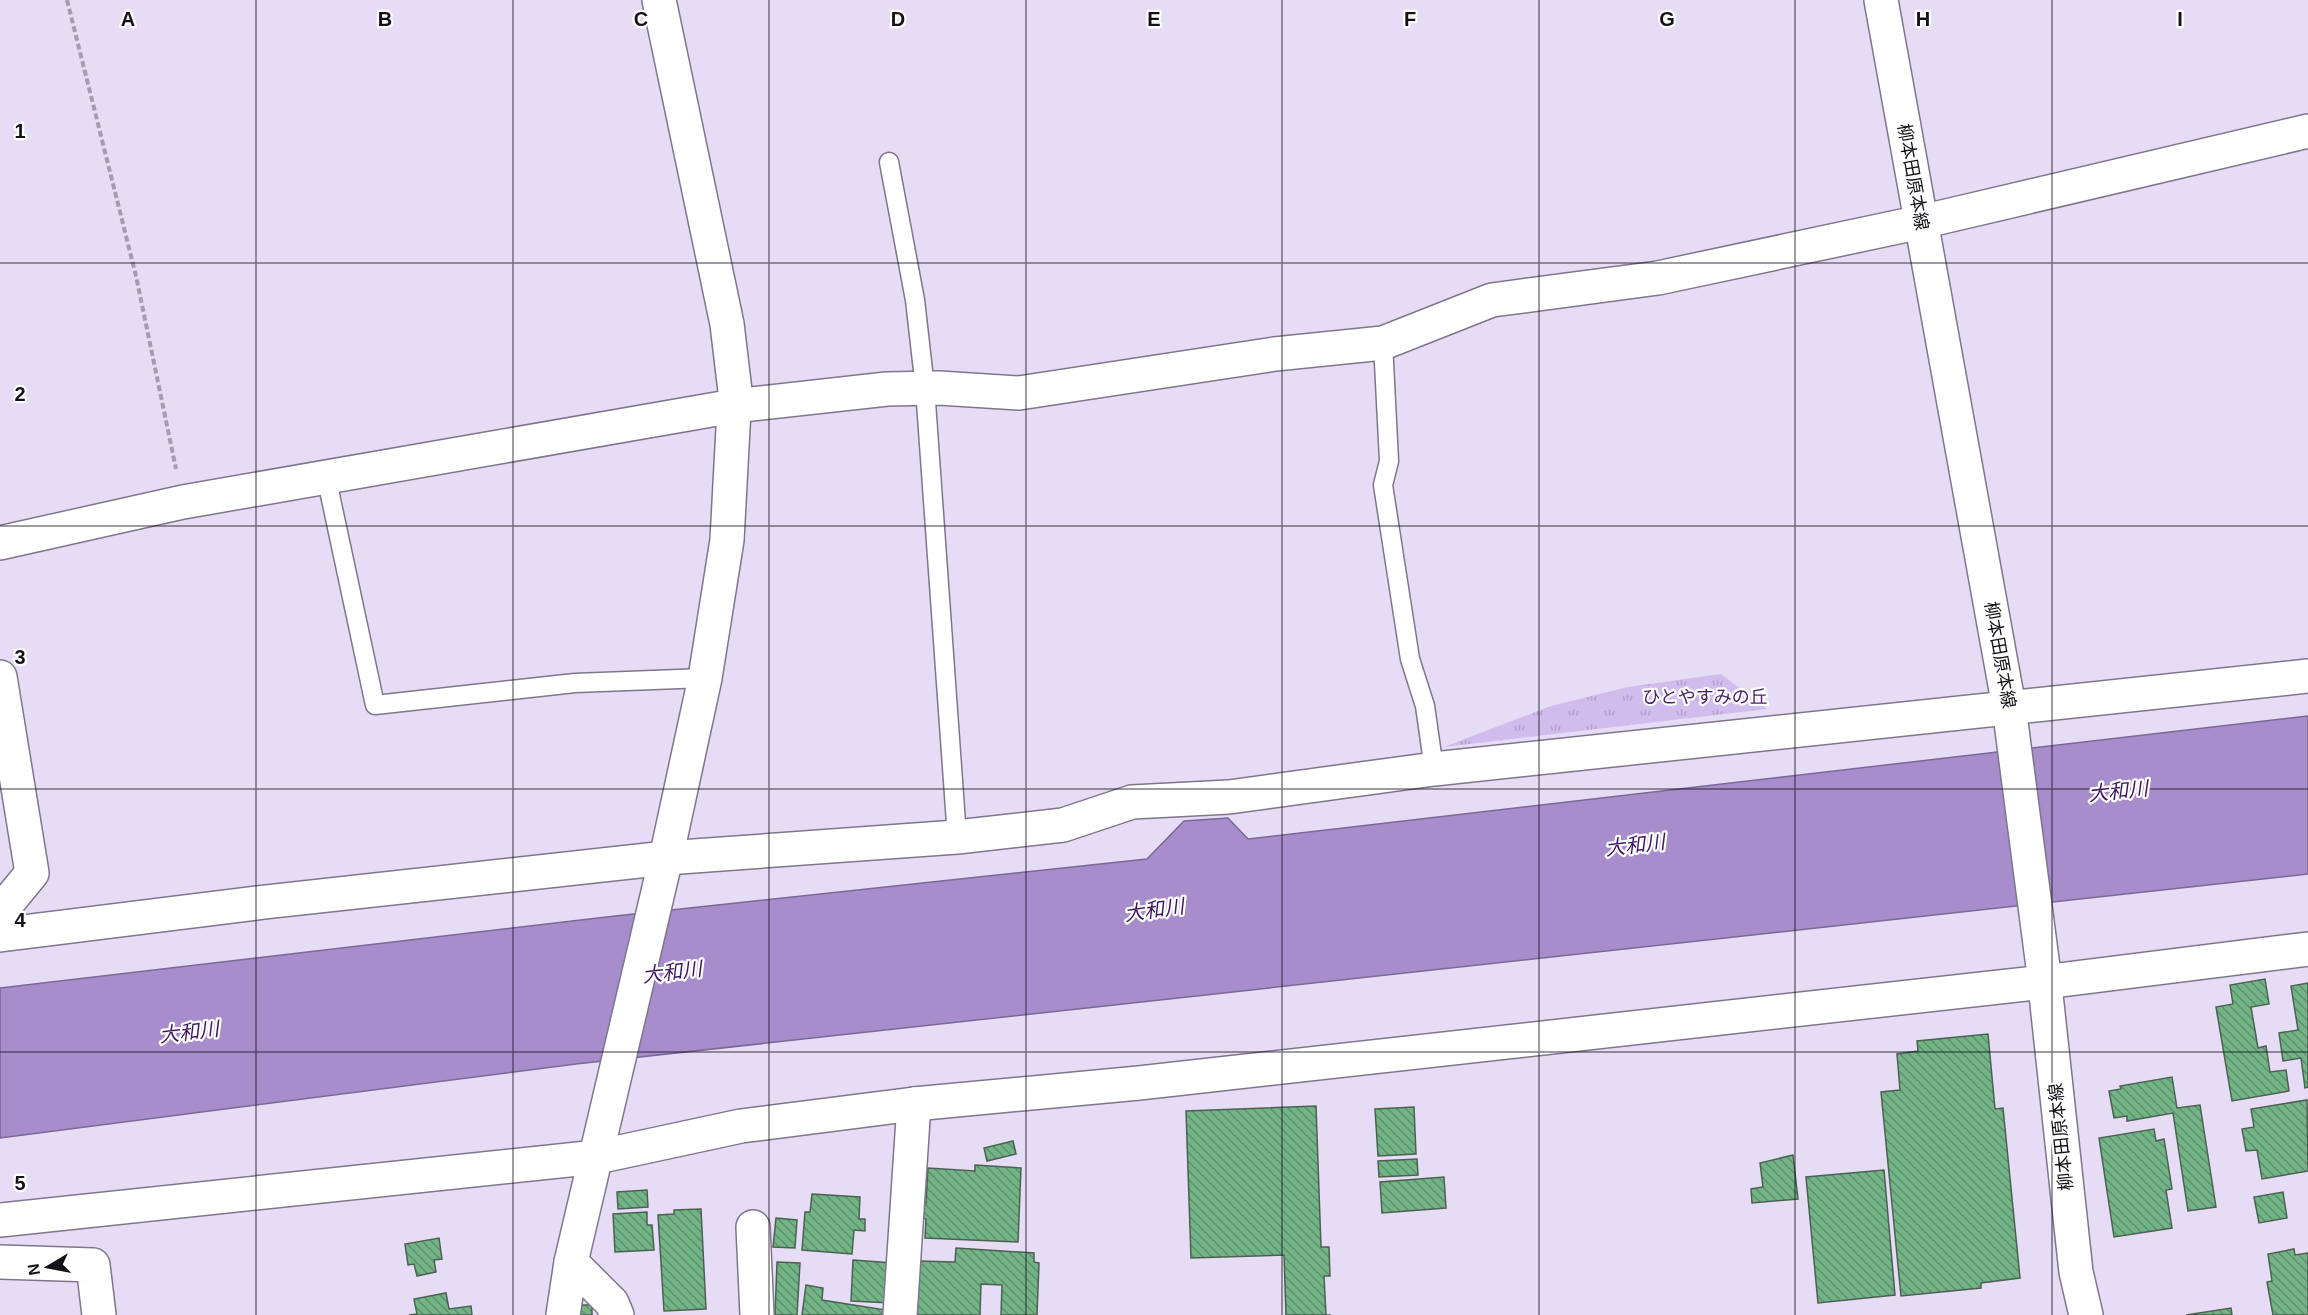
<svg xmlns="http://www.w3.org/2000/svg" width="2308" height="1315" font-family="Arial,'Noto Sans JP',sans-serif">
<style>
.grass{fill:url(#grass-tufts)}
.water{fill:#a78dcc;stroke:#7b6896;stroke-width:1.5}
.building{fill:url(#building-back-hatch);stroke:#4c6152;stroke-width:1.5}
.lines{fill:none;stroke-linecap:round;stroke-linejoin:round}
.lane-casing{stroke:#7e768c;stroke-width:21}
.street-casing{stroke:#7e768c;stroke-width:36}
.secondary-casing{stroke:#7e768c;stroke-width:36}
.path{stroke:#a49cb0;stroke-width:4;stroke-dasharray:6 3;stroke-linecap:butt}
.lane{stroke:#fff;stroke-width:18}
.street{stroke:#fff;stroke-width:33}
.secondary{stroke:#fff;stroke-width:33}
.grid{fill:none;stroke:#141019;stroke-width:1.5;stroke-opacity:0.55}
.labels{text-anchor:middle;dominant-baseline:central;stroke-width:4.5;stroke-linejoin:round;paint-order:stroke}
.street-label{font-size:18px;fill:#141019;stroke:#fff}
.park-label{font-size:18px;fill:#47226c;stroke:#fff}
.water-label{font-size:20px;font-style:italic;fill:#3b145f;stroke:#fff}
.grid-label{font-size:20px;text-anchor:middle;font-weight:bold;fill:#141019;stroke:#fff;stroke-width:4.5;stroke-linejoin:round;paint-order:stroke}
</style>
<defs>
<pattern id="grass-tufts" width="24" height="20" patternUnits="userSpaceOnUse" patternTransform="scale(1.5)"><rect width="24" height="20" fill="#d0bced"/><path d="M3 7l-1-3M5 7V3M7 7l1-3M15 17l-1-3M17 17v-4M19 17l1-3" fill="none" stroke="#b2a1cb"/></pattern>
<pattern id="building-back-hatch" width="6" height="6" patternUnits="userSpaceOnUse" patternTransform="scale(1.5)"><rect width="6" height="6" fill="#72b486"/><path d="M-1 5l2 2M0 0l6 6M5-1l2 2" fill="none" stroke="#5c916d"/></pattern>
</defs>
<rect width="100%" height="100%" fill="#e6dcf5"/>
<!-- grass -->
<path class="grass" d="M 1721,674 L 1767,709 L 1444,747 L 1551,706 L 1628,687 Z"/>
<!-- water -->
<path class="water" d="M 2308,716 L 2308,874 L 576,1064 L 0,1138 L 0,988 L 615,916 L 1147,859 L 1184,821 L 1228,818 L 1248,839 Z"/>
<!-- building -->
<g class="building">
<path d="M 2265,979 L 2269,1004 L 2251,1007 L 2258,1048 L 2266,1046 L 2270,1072 L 2286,1070 L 2289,1091 L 2232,1101 L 2216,1007 L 2233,1004 L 2230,985 Z"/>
<path d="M 2308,983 L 2308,1087 L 2305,1088 L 2301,1058 L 2283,1061 L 2279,1033 L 2298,1030 L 2291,986 Z"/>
<path d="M 1988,1034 L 1995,1109 L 2003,1108 L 2020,1278 L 1981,1283 L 1981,1288 L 1901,1296 L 1881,1092 L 1900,1090 L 1897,1054 L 1918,1051 L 1917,1041 Z"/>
<path d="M 2172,1077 L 2177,1108 L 2200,1105 L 2216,1207 L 2188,1211 L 2173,1113 L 2127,1121 L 2127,1116 L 2114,1118 L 2109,1091 L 2121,1089 L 2120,1086 Z"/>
<path d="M 2307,1100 L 2308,1171 L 2262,1179 L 2257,1150 L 2246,1151 L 2242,1129 L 2254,1127 L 2251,1109 Z"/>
<path d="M 1316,1106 L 1321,1247 L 1329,1247 L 1330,1276 L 1324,1276 L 1326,1315 L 1331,1315 L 1286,1315 L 1284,1255 L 1191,1258 L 1186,1111 Z"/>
<path d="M 1414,1107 L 1416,1154 L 1378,1156 L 1375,1109 Z"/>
<path d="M 2154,1129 L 2156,1141 L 2164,1139 L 2172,1189 L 2166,1190 L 2172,1228 L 2114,1237 L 2099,1138 Z"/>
<path d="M 1013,1141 L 1016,1154 L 987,1161 L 984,1148 Z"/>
<path d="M 1793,1155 L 1798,1199 L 1752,1203 L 1751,1189 L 1763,1187 L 1760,1163 Z"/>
<path d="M 1417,1159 L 1418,1175 L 1379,1177 L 1378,1161 Z"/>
<path d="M 975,1165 L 1021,1168 L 1018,1242 L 925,1238 L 926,1219 L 921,1218 L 922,1203 L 926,1203 L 928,1168 L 975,1171 Z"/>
<path d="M 1884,1170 L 1895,1295 L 1818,1303 L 1806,1177 Z"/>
<path d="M 1444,1177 L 1446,1208 L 1382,1213 L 1380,1182 Z"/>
<path d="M 647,1190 L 648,1207 L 618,1209 L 617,1192 Z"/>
<path d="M 2283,1192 L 2287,1218 L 2259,1223 L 2254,1197 Z"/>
<path d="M 812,1194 L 860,1197 L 859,1219 L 865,1219 L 865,1231 L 854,1230 L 852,1254 L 802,1250 L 805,1212 L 810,1212 Z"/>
<path d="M 701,1209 L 706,1309 L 664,1311 L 658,1215 L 674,1214 L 674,1210 Z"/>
<path d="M 647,1212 L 647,1225 L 652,1225 L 654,1250 L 615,1252 L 613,1214 Z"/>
<path d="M 776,1218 L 797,1220 L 795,1248 L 773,1247 Z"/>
<path d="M 439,1238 L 442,1259 L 434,1260 L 436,1272 L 417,1276 L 414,1264 L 408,1265 L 405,1244 Z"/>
<path d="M 956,1248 L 1034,1253 L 1034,1262 L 1039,1263 L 1037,1315 L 1001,1315 L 1002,1285 L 981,1284 L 980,1315 L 917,1315 L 920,1261 L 955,1262 Z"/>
<path d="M 2294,1249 L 2295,1255 L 2308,1253 L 2308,1315 L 2273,1315 L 2267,1282 L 2272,1281 L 2268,1254 Z"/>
<path d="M 853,1260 L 893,1263 L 891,1303 L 851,1301 Z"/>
<path d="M 777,1262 L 800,1263 L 797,1315 L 775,1315 Z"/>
<path d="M 806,1285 L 823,1288 L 822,1300 L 886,1310 L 885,1315 L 802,1315 Z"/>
<path d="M 446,1293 L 449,1309 L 471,1306 L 472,1315 L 409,1315 L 417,1314 L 414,1299 Z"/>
<rect x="567" y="1305" width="25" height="10"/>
<path d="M 2231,1308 L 2232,1315 L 2186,1315 Z"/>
</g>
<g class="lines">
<defs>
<g id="lane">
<path d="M 889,162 L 915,300 L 925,388 L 957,837"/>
<path d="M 1383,343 L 1389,461 L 1383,485 L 1410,659 L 1425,706 L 1434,769"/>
<path d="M 326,476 L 375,705 L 575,683 L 705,678"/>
</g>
<g id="street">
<path d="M 0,543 L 183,502 L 734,406 L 887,389 L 939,388 L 1019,393 L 1275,354 L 1383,343 L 1492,300 L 1658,278 L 1921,222 L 2308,131"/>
<path d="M 0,677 L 32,873 L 0,912"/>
<path d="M 0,935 L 265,902 L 666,858 L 957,837 L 1063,825 L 1132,802 L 1229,797 L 1434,769 L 2308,676"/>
<path d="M 0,1220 L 597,1157 L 741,1126 L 914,1104 L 1139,1083 L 2044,982 L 2308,949"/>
<path d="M 753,1227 L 757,1315"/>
<path d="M 0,1262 L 93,1265 L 99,1315"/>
<path d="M 571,1262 L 612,1303 L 617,1315"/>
<path d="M 563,1315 L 571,1262 L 666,858 L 705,678 L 727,540 L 735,391 L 727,324 L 659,0"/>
<path d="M 900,1315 L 914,1104"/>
</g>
<path id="secondary" d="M 1881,0 L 2009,707 L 2043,967 L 2076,1272 L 2086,1315"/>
</defs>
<!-- lane casing -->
<use href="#lane" class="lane-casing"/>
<!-- street casing -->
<use href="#street" class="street-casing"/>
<!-- secondary casing -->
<use href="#secondary" class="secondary-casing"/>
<!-- path -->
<path class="path" d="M 67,0 L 136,276 L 176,469"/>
<!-- lane -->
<use href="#lane" class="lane"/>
<!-- street -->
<use href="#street" class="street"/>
<!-- secondary -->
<use href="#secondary" class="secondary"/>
</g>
<!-- grid -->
<path class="grid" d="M 256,0 L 256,1315M 513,0 L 513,1315M 769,0 L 769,1315M 1026,0 L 1026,1315M 1282,0 L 1282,1315M 1539,0 L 1539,1315M 1795,0 L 1795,1315M 2052,0 L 2052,1315M 0,263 L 2308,263M 0,526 L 2308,526M 0,789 L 2308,789M 0,1052 L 2308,1052"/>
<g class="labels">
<!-- street labels -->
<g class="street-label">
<text transform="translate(1913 177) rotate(80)">柳本田原本線</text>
<text transform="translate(2000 655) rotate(80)">柳本田原本線</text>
<text transform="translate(2061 1137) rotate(-96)">柳本田原本線</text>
</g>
<!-- park labels -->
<g class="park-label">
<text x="1705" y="697">ひとやすみの丘</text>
</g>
<!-- water labels -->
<g class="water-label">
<text transform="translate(2118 791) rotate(-6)">大和川</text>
<text transform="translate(1635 845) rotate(-7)">大和川</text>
<text transform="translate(1154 910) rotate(-8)">大和川</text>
<text transform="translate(672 972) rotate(-7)">大和川</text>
<text transform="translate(189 1032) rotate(-7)">大和川</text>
</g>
</g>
<g class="grid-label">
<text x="128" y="26">A</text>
<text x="385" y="26">B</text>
<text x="641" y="26">C</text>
<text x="898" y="26">D</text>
<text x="1154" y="26">E</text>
<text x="1410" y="26">F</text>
<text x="1667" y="26">G</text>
<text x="1923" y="26">H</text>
<text x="2180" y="26">I</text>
<text x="20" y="138">1</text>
<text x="20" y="401">2</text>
<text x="20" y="664">3</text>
<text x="20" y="927">4</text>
<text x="20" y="1190">5</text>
</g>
<!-- north arrow -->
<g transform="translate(48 1267) rotate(260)" stroke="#ffffff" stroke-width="4.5" paint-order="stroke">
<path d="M0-4.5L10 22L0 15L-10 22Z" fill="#141019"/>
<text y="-9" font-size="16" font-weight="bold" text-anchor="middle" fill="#141019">N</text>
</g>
</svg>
